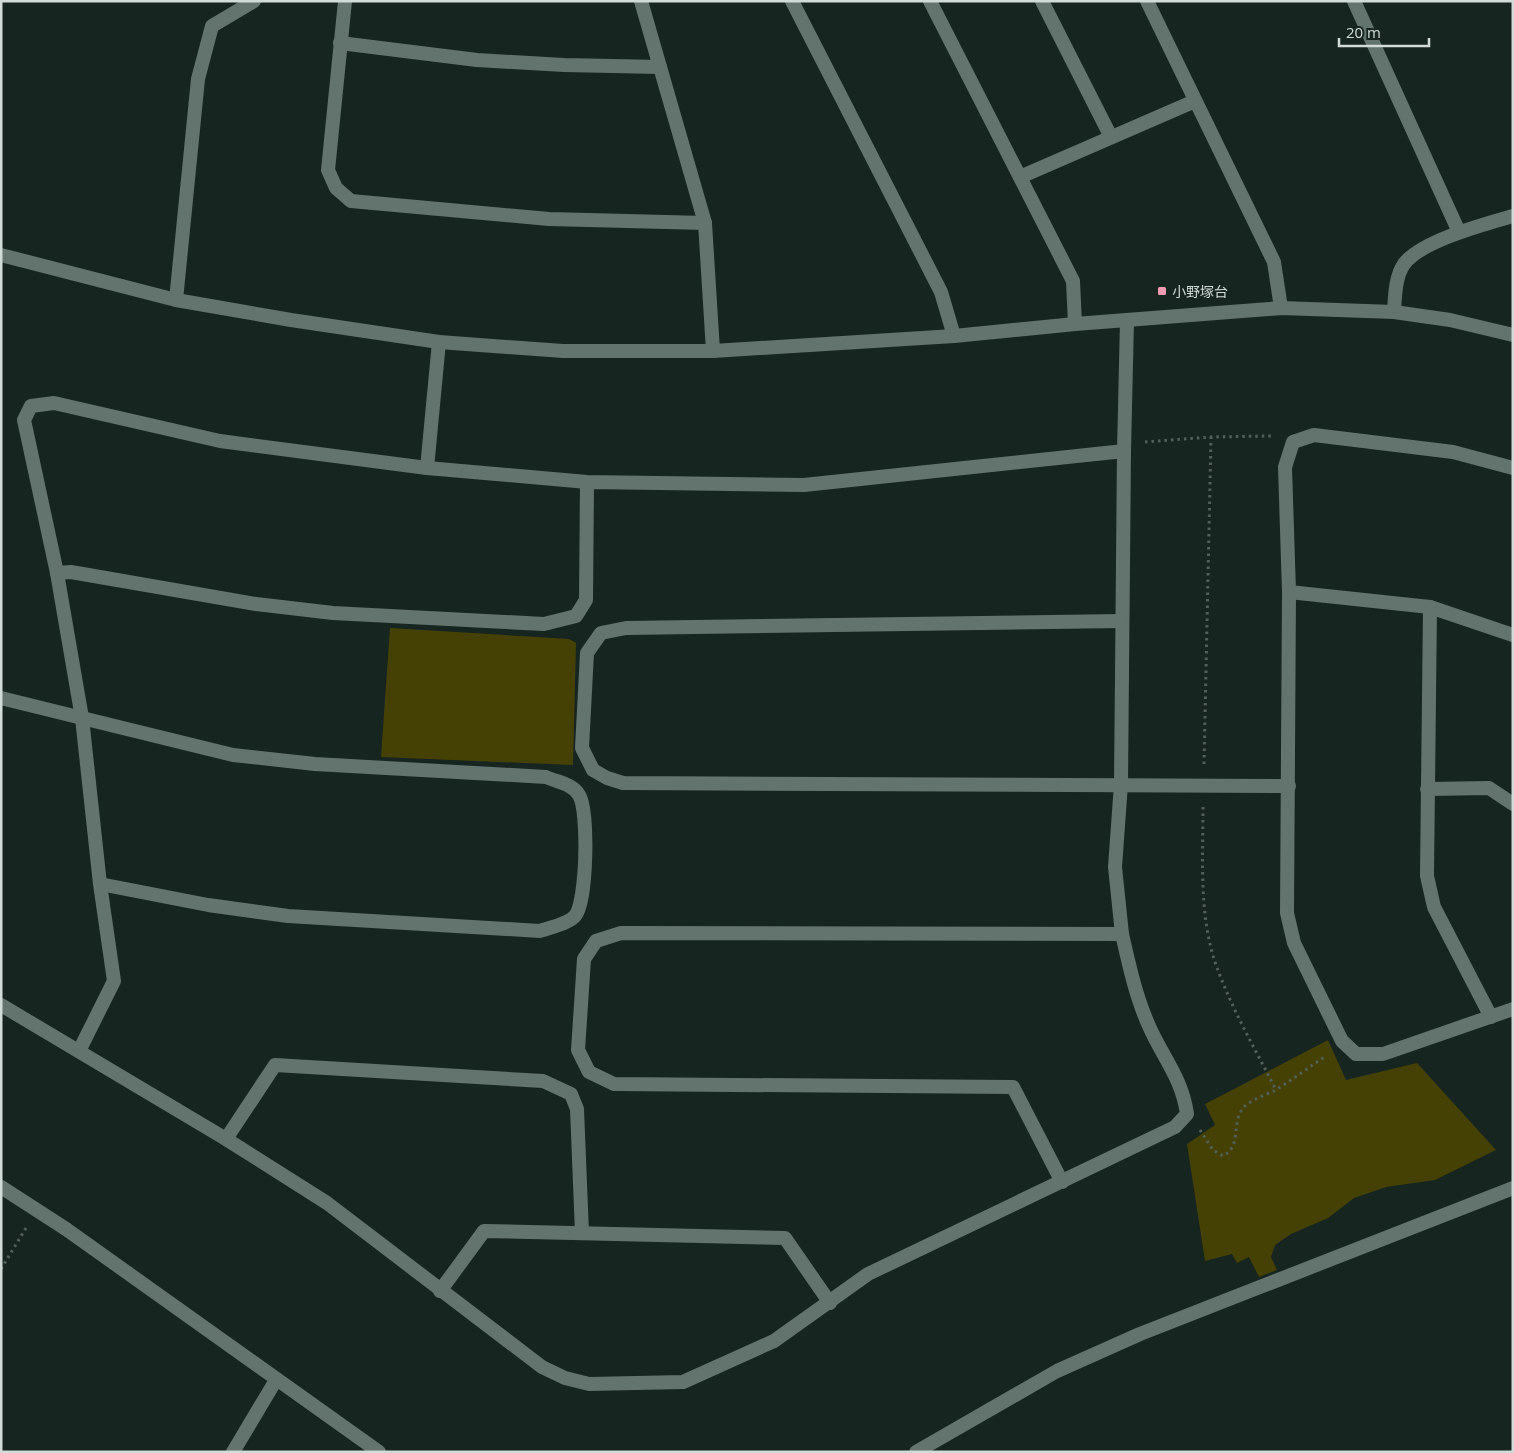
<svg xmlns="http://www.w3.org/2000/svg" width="1514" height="1453" font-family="'Open Sans','Noto Sans JP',sans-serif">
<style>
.green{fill:#454003}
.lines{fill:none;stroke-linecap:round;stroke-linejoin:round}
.path{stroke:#535f5b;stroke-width:3;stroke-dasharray:2.5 4;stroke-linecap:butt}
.service{stroke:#63736d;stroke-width:14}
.minor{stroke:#63736d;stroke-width:14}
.tertiary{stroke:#63736d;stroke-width:14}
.poi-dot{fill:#f19ab1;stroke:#172520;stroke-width:2}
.labels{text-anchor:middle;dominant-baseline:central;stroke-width:4;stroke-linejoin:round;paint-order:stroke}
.poi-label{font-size:14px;fill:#d2dbd8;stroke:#172520;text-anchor:start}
</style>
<rect width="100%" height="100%" fill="#172520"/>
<!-- green -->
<g class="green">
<path d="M 390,628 L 569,639 L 576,643 L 573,765 L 381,757 Z"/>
<path d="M 1328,1040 L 1346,1080 L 1417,1063 L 1496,1150 L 1435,1180 L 1386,1187 L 1354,1198 L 1328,1218 L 1291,1234 L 1275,1245 L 1271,1257 L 1277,1270 L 1259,1277 L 1249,1257 L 1237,1263 L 1232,1254 L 1205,1261 L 1187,1144 L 1215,1125 L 1205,1104 Z"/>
</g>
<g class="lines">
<!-- path -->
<g class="path">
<path d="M 1145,442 L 1211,437 L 1271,436"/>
<path d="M 1204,764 L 1211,437"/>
<path d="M 1203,807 C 1203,857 1199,910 1214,959 C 1229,1004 1254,1047 1276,1090"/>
<path d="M 1200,1130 L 1213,1150 L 1223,1156 C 1242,1146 1231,1124 1243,1108 C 1249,1101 1265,1095 1274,1091 C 1292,1080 1309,1067 1326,1056"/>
<path d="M 1,1269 L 26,1228"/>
</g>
<!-- service -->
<path class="service" d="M 233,1452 L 276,1380"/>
<!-- minor -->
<g class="minor">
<path d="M 345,1 L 328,170 L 336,188 L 351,201 L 549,219 L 705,223"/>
<path d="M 792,1 L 941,292 L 954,336"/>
<path d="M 930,1 L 1073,281 L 1075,324"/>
<path d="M 1042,1 L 1111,137"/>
<path d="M 1147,1 L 1274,262 L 1281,308"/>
<path d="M 1354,1 L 1459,232"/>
<path d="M 340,43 L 477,60 L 564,65 L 660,67 L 641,1"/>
<path d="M 660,67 L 705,223 L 713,351"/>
<path d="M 1020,177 L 1195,101"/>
<path d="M 176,300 L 198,79 L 212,26 L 254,1"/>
<path d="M 1394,312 C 1395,297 1395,277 1404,264 C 1421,241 1485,224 1513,216"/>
<path d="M 1124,451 L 1127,320"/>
<path d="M 427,468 L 439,342"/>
<path d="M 1513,468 L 1453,452 L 1314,435 L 1293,442 L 1285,467 L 1289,592 L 1287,913 L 1294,943 L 1342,1041 L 1356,1054 L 1383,1054 L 1513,1009"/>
<path d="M 587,482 L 586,600 L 576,616 L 544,624 L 333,613 L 256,604 L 71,572 L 57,573 L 24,420 L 31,406 L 54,403 L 220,441 L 427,468 L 587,482 L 804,485 L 1124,451 L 1121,784 L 1115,867 L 1122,934 L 621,933 L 596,941 L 584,959 L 578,1050 L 589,1072 L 614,1084 L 1013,1087 L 1062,1182"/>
<path d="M 1289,592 L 1430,607 L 1513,635"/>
<path d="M 1430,607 L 1427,876 L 1434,907 L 1491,1017"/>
<path d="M 1121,621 L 626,628 L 601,633 L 587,653 L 582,748 L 593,770 L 607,778 L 623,783 L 1289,786"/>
<path d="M 1,698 L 82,718 L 57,573"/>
<path d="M 1427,789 L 1489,788 L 1513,804"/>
<path d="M 1,1005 L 226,1139 L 327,1203 L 542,1367 L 565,1378 L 589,1384 L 683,1382 L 774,1341 L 868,1274 L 1175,1127 L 1187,1114 C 1182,1078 1163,1058 1149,1026 C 1136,997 1129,965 1122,934"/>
<path d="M 79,1051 L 114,981 L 100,884 L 208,905 L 288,916 L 540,931 C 551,927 568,924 575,916 C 587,902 589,810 579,795 C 573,784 557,782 546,777 L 315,764 L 233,755 L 82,718 L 100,884"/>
<path d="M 226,1139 L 275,1065 L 543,1081 L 571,1094 L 577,1109 L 582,1233"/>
<path d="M 1,1187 L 66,1229 L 379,1452"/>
<path d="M 440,1291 L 484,1231 L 785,1238 L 830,1303"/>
<path d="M 916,1452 L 1057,1371 L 1140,1334 L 1513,1188"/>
</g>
<!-- tertiary -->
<path class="tertiary" d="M 1,255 L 176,300 L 291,320 L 439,342 L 563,351 L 713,351 L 954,336 L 1075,324 L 1281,308 L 1394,312 L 1450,320 L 1513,335"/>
</g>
<!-- markers -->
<rect class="poi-dot" x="1157" y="286" width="10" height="10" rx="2.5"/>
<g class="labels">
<!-- poi labels -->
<g class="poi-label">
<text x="1172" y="291">小野塚台</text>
</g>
</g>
<!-- border -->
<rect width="1514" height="1453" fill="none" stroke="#d2dbd8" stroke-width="5"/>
<!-- scale -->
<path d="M1339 38v8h90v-8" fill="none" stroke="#d2dbd8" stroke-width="2.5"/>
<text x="1346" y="38" font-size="15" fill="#d2dbd8" stroke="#172520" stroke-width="4" paint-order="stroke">20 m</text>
</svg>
